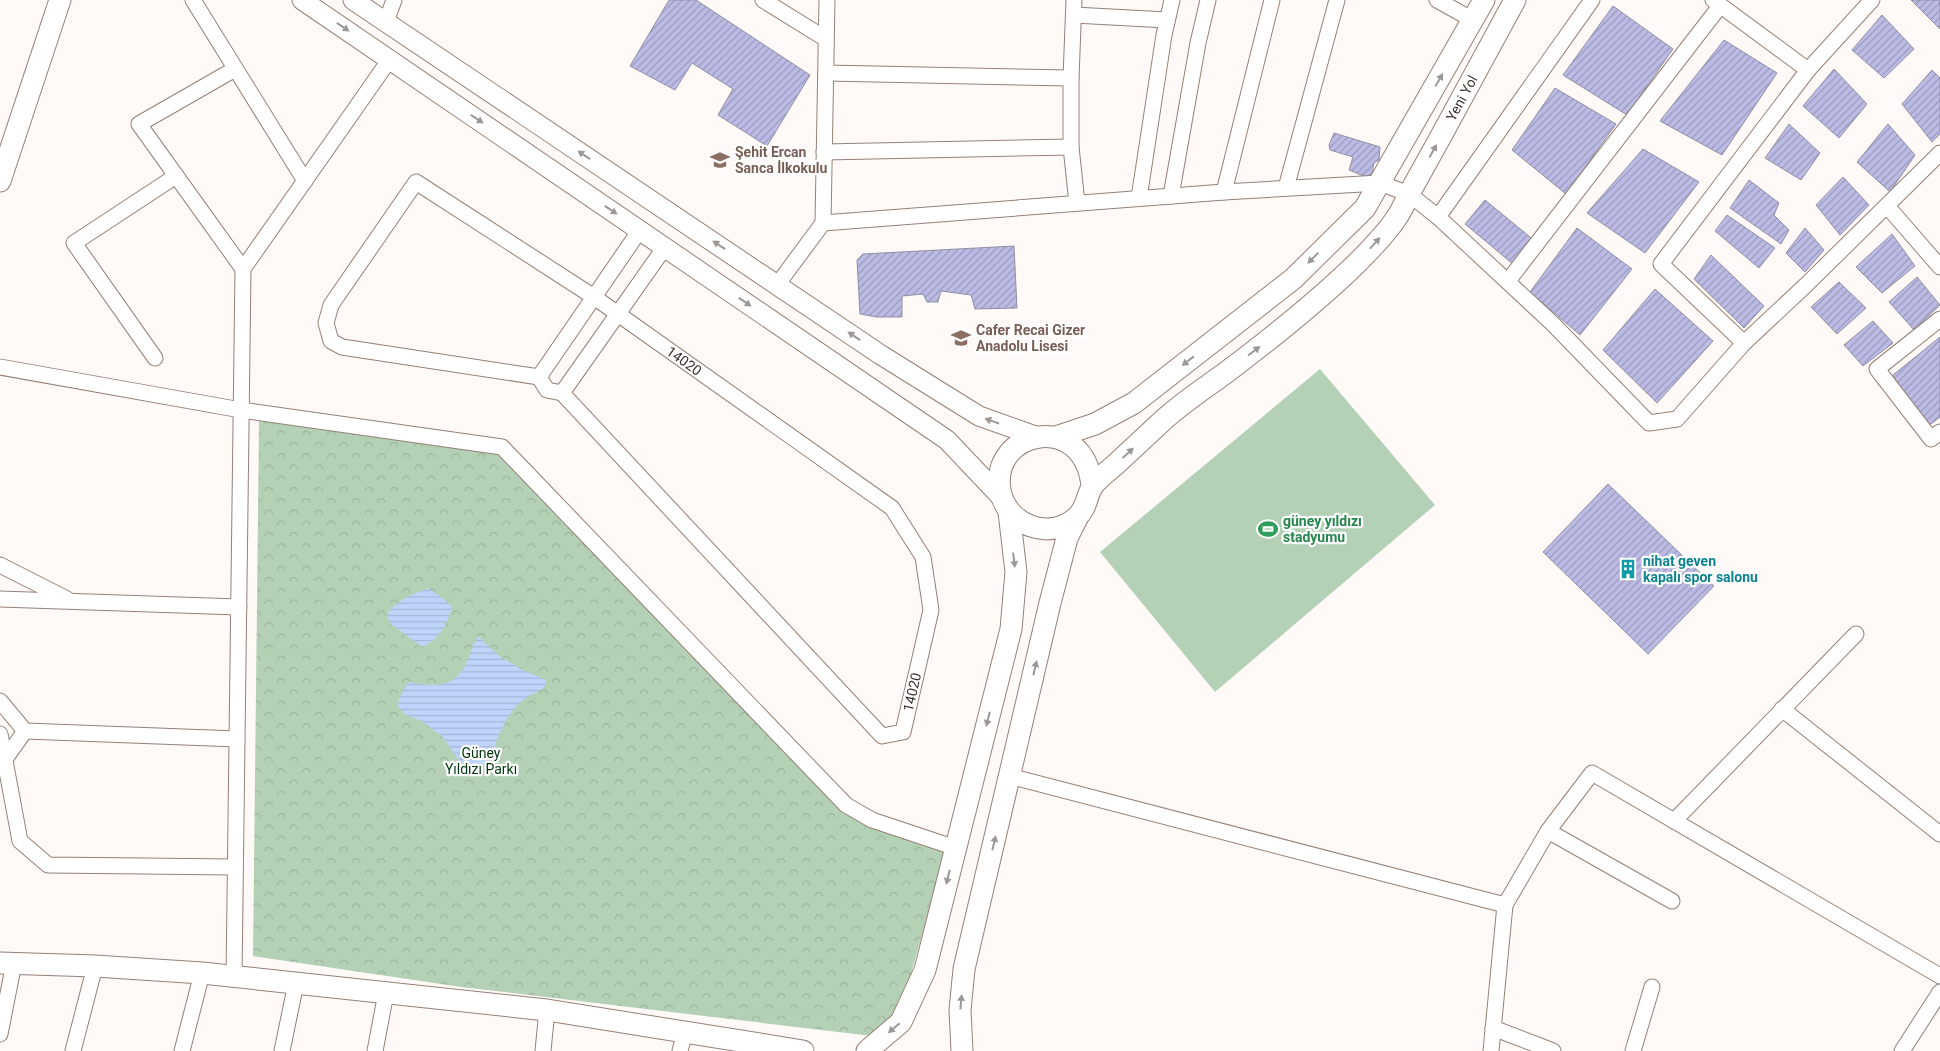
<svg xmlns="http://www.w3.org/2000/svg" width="1940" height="1051" font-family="Roboto,sans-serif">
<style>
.park{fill:url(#park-crowns)}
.pitch{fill:#b4d1b5}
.water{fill:url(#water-rules)}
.building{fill:url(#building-hatch);stroke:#9090a4}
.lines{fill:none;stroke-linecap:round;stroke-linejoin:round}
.minor-casing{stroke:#958076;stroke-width:17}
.tertiary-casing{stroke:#958076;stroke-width:21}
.secondary-casing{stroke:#958076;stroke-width:23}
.minor{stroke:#fff;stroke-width:15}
.tertiary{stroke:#fff;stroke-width:19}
.secondary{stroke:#fff;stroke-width:21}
.oneway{fill:#9d9896}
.labels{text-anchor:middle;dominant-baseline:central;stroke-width:4.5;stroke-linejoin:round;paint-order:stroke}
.street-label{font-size:14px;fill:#3b322e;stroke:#fff}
.education-label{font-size:14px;font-weight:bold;fill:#785e54;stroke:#fff;text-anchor:start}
.leisure-label{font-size:14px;font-weight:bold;fill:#27864d;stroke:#fff;text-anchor:start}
.culture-label{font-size:14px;font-weight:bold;fill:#0d838f;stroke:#fff;text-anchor:start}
.park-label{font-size:14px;fill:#01360c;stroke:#fff}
</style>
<defs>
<pattern id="park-crowns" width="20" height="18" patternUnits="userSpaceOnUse" patternTransform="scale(1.25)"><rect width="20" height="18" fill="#b4d1b5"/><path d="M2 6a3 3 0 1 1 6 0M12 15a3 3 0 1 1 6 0" fill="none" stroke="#9cb49c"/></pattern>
<pattern id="water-rules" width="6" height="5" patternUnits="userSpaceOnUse" patternTransform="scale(1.25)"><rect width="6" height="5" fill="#bed4fa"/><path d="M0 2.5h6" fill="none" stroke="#a4b6d7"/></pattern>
<pattern id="building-hatch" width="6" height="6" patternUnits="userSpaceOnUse" patternTransform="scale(1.25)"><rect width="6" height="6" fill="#bcbbe5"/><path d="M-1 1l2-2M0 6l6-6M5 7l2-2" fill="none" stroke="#9a99ba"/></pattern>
</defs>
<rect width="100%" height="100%" fill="#fffaf8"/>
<!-- park -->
<path class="park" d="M 259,421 L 502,447 L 672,622 L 824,794 L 880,826 L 956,848 L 924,928 L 901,1009 L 872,1036 L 461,987 L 253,956 Z"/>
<!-- pitch -->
<path class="pitch" d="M 1320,369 L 1435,505 L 1215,692 L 1100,552 Z"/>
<!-- water -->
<g class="water">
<path d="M 429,588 C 436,596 447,598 452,608 C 447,624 439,640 422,647 L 391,624 L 387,616 C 393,602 414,593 429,588 Z"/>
<path d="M 478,636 L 500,657 L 523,670 L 546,680 L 546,685 C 539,693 531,694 523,700 C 505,714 496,743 488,764 L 468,767 L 457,758 L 443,737 L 422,721 L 406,715 L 398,707 L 399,699 L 408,682 C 433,687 456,689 467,661 C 471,652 473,644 478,636 Z"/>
</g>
<!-- building -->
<g class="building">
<path d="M 669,0 L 696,0 L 810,75 L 767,146 L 718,115 L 733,89 L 692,63 L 675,90 L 630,66 Z"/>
<path d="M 1911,0 L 1940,0 L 1940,29 Z"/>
<path d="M 1613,6 L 1673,49 L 1627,115 L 1563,75 Z"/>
<path d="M 1882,15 L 1914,49 L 1884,78 L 1852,50 Z"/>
<path d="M 1724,40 L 1777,73 L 1722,155 L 1660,121 Z"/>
<path d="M 1834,69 L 1867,104 L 1839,138 L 1803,106 Z"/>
<path d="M 1932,70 L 1940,78 L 1940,134 L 1932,142 L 1902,104 Z"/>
<path d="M 1555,88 L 1616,124 L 1566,194 L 1512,150 Z"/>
<path d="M 1789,124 L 1820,153 L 1801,180 L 1765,158 Z"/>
<path d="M 1888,124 L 1915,155 L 1890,192 L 1857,162 Z"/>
<path d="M 1334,133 L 1380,147 L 1379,160 L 1374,163 L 1372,174 L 1366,177 L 1349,170 L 1353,157 L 1330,150 L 1329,145 Z"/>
<path d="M 1643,149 L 1699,182 L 1645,253 L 1587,213 Z"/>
<path d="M 1843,177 L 1869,205 L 1840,235 L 1816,205 Z"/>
<path d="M 1749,180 L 1779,203 L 1774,215 L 1789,230 L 1781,244 L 1730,208 Z"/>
<path d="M 1485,200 L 1535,241 L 1514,265 L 1465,224 Z"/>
<path d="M 1727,215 L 1775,248 L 1759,268 L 1715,231 Z"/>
<path d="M 1577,228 L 1632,269 L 1580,335 L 1530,292 Z"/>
<path d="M 1805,228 L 1824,250 L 1805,272 L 1786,253 Z"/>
<path d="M 1892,234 L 1915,266 L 1882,293 L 1856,267 Z"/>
<path d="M 1014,246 L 1017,308 L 975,309 L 971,295 L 941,291 L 938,302 L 927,302 L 923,294 L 902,296 L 902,317 L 877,317 L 860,314 L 857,260 L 863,254 Z"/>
<path d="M 1711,255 L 1764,306 L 1744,328 L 1694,279 Z"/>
<path d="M 1917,277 L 1940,305 L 1914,330 L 1889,302 Z"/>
<path d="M 1839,282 L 1866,308 L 1837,334 L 1811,307 Z"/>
<path d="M 1655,289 L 1713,341 L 1657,403 L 1603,350 Z"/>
<path d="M 1873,321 L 1893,343 L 1863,366 L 1844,345 Z"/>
<path d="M 1940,337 L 1940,417 L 1927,427 L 1888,379 Z"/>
<path d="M 1608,484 L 1714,586 L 1648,654 L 1543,552 Z"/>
</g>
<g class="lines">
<defs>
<g id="minor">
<path d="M 193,0 L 305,181"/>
<path d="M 763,0 L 826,39"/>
<path d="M 1074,0 L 1071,78 L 1071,147 L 1077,203"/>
<path d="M 1437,0 L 1473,20"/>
<path d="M 1713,0 L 1808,70"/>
<path d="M 1074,15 L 1167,20"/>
<path d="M 386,22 L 394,0"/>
<path d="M 235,69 L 139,124 L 243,269"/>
<path d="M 826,73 L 1071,78"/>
<path d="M 824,152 L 1071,147"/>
<path d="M 1286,188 L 1337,0"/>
<path d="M 1224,192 L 1272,0"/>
<path d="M 1171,196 L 1198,43 L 1208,0"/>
<path d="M 1139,198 L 1164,35 L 1172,0"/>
<path d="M 1887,206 L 1940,267"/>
<path d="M 1438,217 L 1592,0"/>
<path d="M 823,223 L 1224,192 L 1380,183 L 1409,194 L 1438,217 L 1553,324 L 1649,423 L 1677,419 L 1744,343 L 1806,285 L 1940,153"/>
<path d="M 1508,281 L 1720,6"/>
<path d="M 777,285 L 823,223 L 827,0"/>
<path d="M 1940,319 L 1877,369 L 1931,439 L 1940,432"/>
<path d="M 1744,343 L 1661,264 L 1808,70 L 1872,0"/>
<path d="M 155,358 L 74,243 L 176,176"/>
<path d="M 0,367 L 241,410 L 502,447 L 846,805 L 872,820 L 956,848"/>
<path id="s1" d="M 539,377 L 342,347 L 331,341 L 326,323 L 331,305 L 416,182 L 594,297 L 892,508 L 923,557 L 931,610 L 903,732 L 882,736 L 562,393"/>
<path d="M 539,377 L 640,230"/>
<path d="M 539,377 L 547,390 L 562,393"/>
<path d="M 562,393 L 665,247"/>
<path d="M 0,565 L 67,599"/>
<path d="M 0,599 L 239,607"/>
<path d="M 0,701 L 25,731 L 5,759"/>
<path d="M 1782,709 L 1940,834"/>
<path d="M 25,731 L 237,739"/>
<path d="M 0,734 L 20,841 L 48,865 L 235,867"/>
<path d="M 1009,776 L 1505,905"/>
<path d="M 1674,821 L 1856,634"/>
<path d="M 1548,831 L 1672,901"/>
<path d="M 234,977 L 243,269 L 390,59"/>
<path d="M 1493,1028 L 1553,1051"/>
<path d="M 0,1034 L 14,963"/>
<path d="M 73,1051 L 95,966"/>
<path d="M 182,1051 L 202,973"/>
<path d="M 282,1051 L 296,983"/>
<path d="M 375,1051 L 386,993"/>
<path d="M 543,1051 L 547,1010"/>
<path d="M 680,1051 L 685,1032"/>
<path d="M 1491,1051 L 1505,905 L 1548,831 L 1592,773 L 1940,976"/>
<path d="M 1633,1051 L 1652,987"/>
<path d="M 1902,1051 L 1940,992"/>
</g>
<g id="tertiary">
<path d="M 302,0 L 947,440 L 1001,497"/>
<path d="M 353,0 L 881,355 L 979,416 L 1038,437"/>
</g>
<g id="secondary">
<path d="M 0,181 L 60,0"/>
<path d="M 1056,437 L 1095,424 L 1134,403 L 1293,279 L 1365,208 L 1484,0"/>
<path id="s2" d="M 1092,486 C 1084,410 990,430 1000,490 C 1006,525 1050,542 1077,517 C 1088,507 1086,494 1094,484 C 1100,477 1108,471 1115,465 C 1129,452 1143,439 1157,426 C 1178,405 1204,389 1228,371 C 1273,337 1316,303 1356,264 C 1369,251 1387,233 1397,217 C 1402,210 1406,200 1410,192 C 1420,174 1430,156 1440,138 C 1465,92 1490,46 1515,0"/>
<path d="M 0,963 L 95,966 L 202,973 L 547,1010 L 803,1051"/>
<path d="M 867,1051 L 901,1022 L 925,970 L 1011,629 L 1016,572 L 1009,512"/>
<path d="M 962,1051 L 960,1010 L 964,969 L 1050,603 L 1067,538 L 1077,518"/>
</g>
</defs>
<!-- minor casing -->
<use href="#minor" class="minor-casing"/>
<!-- tertiary casing -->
<use href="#tertiary" class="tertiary-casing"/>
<!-- secondary casing -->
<use href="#secondary" class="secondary-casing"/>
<!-- minor -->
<use href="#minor" class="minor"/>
<!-- tertiary -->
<use href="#tertiary" class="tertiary"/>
<!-- secondary -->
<use href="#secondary" class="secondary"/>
</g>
<!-- one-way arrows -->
<defs><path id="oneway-solid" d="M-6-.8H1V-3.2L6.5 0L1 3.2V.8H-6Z" transform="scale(1.25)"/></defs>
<g class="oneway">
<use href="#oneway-solid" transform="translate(343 27) rotate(34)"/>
<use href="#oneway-solid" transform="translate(1439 80) rotate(-60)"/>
<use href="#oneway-solid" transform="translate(477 119) rotate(34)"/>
<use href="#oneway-solid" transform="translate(1433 151) rotate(-61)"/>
<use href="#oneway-solid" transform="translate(584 155) rotate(-146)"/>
<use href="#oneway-solid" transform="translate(611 210) rotate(34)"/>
<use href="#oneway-solid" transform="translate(1375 243) rotate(-48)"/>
<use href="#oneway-solid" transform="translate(719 245) rotate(-146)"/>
<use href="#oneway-solid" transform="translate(1313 258) rotate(135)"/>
<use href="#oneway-solid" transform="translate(745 302) rotate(34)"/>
<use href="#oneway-solid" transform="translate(854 336) rotate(-146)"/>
<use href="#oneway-solid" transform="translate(1254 351) rotate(-37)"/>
<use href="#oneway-solid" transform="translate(1188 361) rotate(142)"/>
<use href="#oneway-solid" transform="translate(992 421) rotate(-161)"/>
<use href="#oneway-solid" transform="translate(1128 453) rotate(-43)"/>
<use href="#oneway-solid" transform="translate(1014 560) rotate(83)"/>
<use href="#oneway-solid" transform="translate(1035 668) rotate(-77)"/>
<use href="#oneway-solid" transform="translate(988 719) rotate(104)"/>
<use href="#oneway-solid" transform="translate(994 843) rotate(-77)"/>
<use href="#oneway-solid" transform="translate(948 877) rotate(104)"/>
<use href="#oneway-solid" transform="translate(961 1002) rotate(-85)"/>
<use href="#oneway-solid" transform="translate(894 1028) rotate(140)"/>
</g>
<!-- icons -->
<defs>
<symbol id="school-bare" viewBox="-9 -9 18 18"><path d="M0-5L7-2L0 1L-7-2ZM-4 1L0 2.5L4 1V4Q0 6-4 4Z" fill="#8d6e63" stroke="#fff" stroke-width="2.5" paint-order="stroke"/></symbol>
<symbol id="stadium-bare" viewBox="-9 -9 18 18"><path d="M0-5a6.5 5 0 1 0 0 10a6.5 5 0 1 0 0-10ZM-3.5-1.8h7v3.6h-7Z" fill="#2e9e5b" stroke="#fff" stroke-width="2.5" paint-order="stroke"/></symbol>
<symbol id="building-bare" viewBox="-9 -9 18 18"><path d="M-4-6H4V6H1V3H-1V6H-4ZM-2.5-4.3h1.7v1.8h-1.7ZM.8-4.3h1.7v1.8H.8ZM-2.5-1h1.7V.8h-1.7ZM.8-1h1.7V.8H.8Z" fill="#0f9aa8" stroke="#fff" stroke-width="2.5" paint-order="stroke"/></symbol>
</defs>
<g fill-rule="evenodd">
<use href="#school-bare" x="706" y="146" width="28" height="28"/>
<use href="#school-bare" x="947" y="324" width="28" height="28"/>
<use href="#stadium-bare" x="1254" y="515" width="28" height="28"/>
<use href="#building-bare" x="1614" y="555" width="28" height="28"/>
</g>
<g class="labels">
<!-- street labels -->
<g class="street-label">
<text stroke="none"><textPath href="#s2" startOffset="832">Yeni Yol</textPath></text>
<text stroke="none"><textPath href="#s1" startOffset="721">14020</textPath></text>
<text transform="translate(912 692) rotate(-77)">14020</text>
</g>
<!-- education labels -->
<g class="education-label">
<text x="735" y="152">Şehit Ercan<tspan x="735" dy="16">Sanca İlkokulu</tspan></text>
<text x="976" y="330">Cafer Recai Gizer<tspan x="976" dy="16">Anadolu Lisesi</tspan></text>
</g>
<!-- leisure labels -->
<g class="leisure-label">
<text x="1283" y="521">güney yıldızı<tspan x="1283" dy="16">stadyumu</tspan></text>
</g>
<!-- culture labels -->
<g class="culture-label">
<text x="1643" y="561">nihat geven<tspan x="1643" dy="16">kapalı spor salonu</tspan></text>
</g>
<!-- park labels -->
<g class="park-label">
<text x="481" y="753">Güney<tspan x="481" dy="16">Yıldızı Parkı</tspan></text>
</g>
</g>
</svg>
